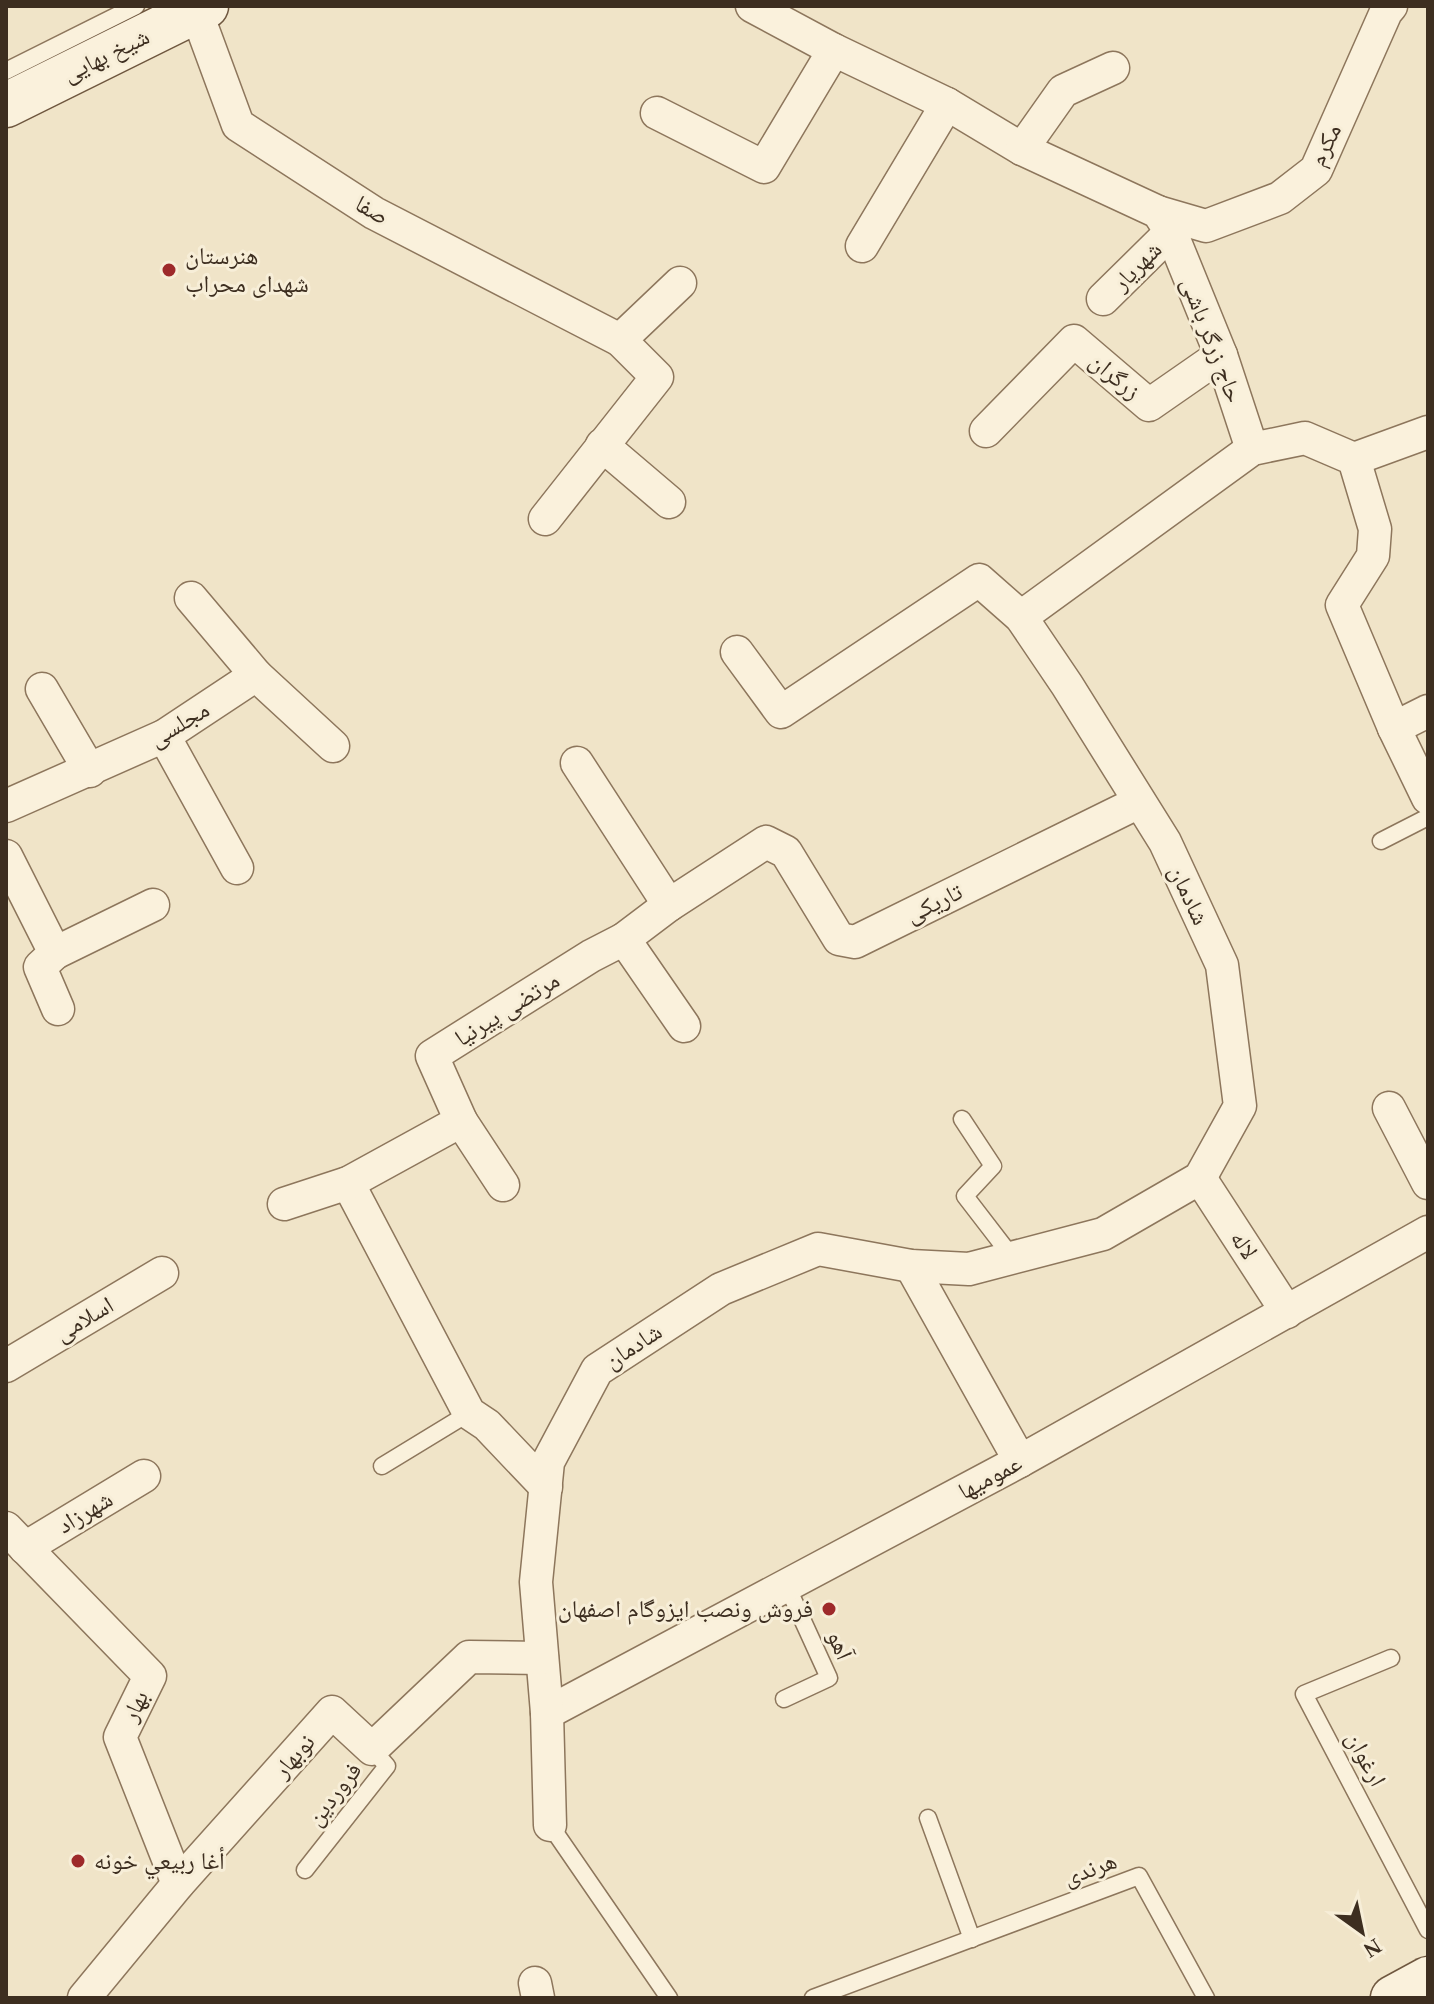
<svg xmlns="http://www.w3.org/2000/svg" width="1434" height="2004" font-family="'Times New Roman','Noto Naskh Arabic',serif">
<style>
.lines{fill:none;stroke-linecap:round;stroke-linejoin:round}
.service-casing{stroke:#8d765c;stroke-width:19}
.minor-casing{stroke:#8d765c;stroke-width:35}
.secondary-casing{stroke:#6f573f;stroke-width:47}
.service{stroke:#faf1dc;stroke-width:16}
.minor{stroke:#faf1dc;stroke-width:32}
.secondary{stroke:#faf1dc;stroke-width:44}
.poi-dot{fill:#9e2a2b;stroke:#f7eed8;stroke-width:3}
.labels{text-anchor:middle;dominant-baseline:central;stroke-width:6;stroke-linejoin:round;paint-order:stroke}
.street-label{font-size:24px;fill:#3d2e20;stroke:#f7eed8}
.poi-label{font-size:24px;fill:#3d2e20;stroke:#f7eed8;text-anchor:start}
</style>
<rect width="100%" height="100%" fill="#f0e4c8"/>
<g class="lines">
<defs>
<g id="service">
<path d="M 6,71 L 136,6"/>
<path d="M 1381,841 L 1428,817"/>
<path d="M 962,1119 L 993,1166 L 965,1196 L 1012,1257"/>
<path d="M 382,1466 L 469,1413"/>
<path d="M 1391,1658 L 1304,1694 L 1428,1930"/>
<path d="M 784,1699 L 829,1678 L 787,1586"/>
<path d="M 928,1818 L 972,1939"/>
<path d="M 550,1825 L 669,1998"/>
<path d="M 305,1870 L 387,1766 L 372,1749"/>
<path d="M 813,1998 L 1139,1876 L 1206,1998"/>
</g>
<g id="minor">
<path d="M 752,6 L 834,50 L 947,104 L 1022,149 L 1158,212 L 1171,232 L 1221,355 L 1252,449"/>
<path d="M 196,11 L 238,125 L 374,213 L 620,340"/>
<path d="M 657,113 L 764,167 L 834,50"/>
<path d="M 1022,149 L 1063,91 L 1113,68"/>
<path d="M 1158,212 L 1206,226 L 1280,198 L 1316,170 L 1386,12 L 1391,6"/>
<path d="M 862,246 L 947,104"/>
<path d="M 1103,299 L 1171,232"/>
<path d="M 986,431 L 1074,341 L 1149,405 L 1221,355"/>
<path d="M 602,445 L 669,502"/>
<path d="M 1354,459 L 1428,432"/>
<path d="M 545,519 L 657,377 L 620,340 L 680,283"/>
<path d="M 1021,617 L 1252,449 L 1305,438 L 1354,459 L 1375,529 L 1373,556 L 1342,605 L 1394,728 L 1428,798"/>
<path d="M 256,675 L 333,746"/>
<path d="M 42,689 L 90,771"/>
<path d="M 1394,728 L 1428,711"/>
<path d="M 164,736 L 237,868"/>
<path d="M 577,763 L 669,905"/>
<path d="M 6,806 L 164,736 L 256,675 L 191,598"/>
<path d="M 6,856 L 55,953 L 40,967 L 58,1009"/>
<path d="M 624,939 L 684,1026"/>
<path d="M 55,953 L 153,905"/>
<path d="M 1389,1108 L 1428,1183"/>
<path d="M 461,1121 L 503,1185"/>
<path d="M 1200,1178 L 1287,1312"/>
<path d="M 348,1183 L 469,1413 L 487,1425 L 546,1487"/>
<path d="M 284,1204 L 348,1183 L 461,1121 L 432,1056 L 591,956 L 624,939 L 669,905 L 766,842 L 786,852 L 839,939 L 855,942 L 1139,802"/>
<path d="M 911,1266 L 1020,1461"/>
<path d="M 6,1366 L 162,1273"/>
<path d="M 6,1528 L 150,1676 L 120,1737 L 178,1884"/>
<path d="M 25,1548 L 144,1476"/>
<path d="M 547,1713 L 1020,1461 L 1428,1232"/>
<path d="M 550,1825 L 547,1713 L 536,1582 L 548,1462 L 597,1370 L 721,1289 L 818,1249 L 911,1266 L 969,1269 L 1103,1234 L 1200,1178 L 1240,1106 L 1222,965 L 1165,842 L 1067,685 L 1021,617 L 979,580 L 781,712 L 737,652"/>
<path d="M 535,1983 L 538,1998"/>
<path d="M 84,1998 L 178,1884 L 332,1712 L 372,1749 L 469,1657 L 542,1658"/>
</g>
<g id="secondary">
<path d="M 6,105 L 206,6"/>
<path d="M 1393,1998 L 1428,1979"/>
</g>
</defs>
<!-- service casing -->
<use href="#service" class="service-casing"/>
<!-- minor casing -->
<use href="#minor" class="minor-casing"/>
<!-- secondary casing -->
<use href="#secondary" class="secondary-casing"/>
<!-- service -->
<use href="#service" class="service"/>
<!-- minor -->
<use href="#minor" class="minor"/>
<!-- secondary -->
<use href="#secondary" class="secondary"/>
</g>
<!-- markers -->
<g class="poi-dot">
<circle cx="169" cy="270" r="8"/>
<circle cx="829" cy="1609" r="8"/>
<circle cx="78" cy="1861" r="8"/>
</g>
<g class="labels">
<!-- street labels -->
<g class="street-label">
<text transform="translate(106 55) rotate(-26)">شیخ بهایی</text>
<text transform="translate(1325 145) rotate(-64)">مکرم</text>
<text transform="translate(372 210) rotate(30)">صفا</text>
<text transform="translate(1137 266) rotate(-45)">شهریار</text>
<text transform="translate(1212 340) rotate(69)">حاج زرگر باشی</text>
<text transform="translate(1115 376) rotate(40)">زرگران</text>
<text transform="translate(179 724) rotate(-31)">مجلسی</text>
<text transform="translate(1189 895) rotate(65)">شادمان</text>
<text transform="translate(934 903) rotate(-26)">تاریکی</text>
<text transform="translate(507 1009) rotate(-32)">مرتضی پیرنیا</text>
<text transform="translate(1244 1245) rotate(57)">لاله</text>
<text transform="translate(84 1319) rotate(-31)">اسلامی</text>
<text transform="translate(633 1346) rotate(-33)">شادمان</text>
<text transform="translate(990 1477) rotate(-28)">عمومیها</text>
<text transform="translate(85 1512) rotate(-31)">شهرزاد</text>
<text transform="translate(840 1645) rotate(67)">آهو</text>
<text transform="translate(135 1706) rotate(-64)">بهار</text>
<text transform="translate(294 1756) rotate(-49)">نوبهار</text>
<text transform="translate(1366 1759) rotate(62)">ارغوان</text>
<text transform="translate(334 1794) rotate(-52)">فروردین</text>
<text transform="translate(1090 1869) rotate(-20)">هرندی</text>
</g>
<!-- poi labels -->
<g class="poi-label">
<text x="185" y="256">هنرستان<tspan x="185" dy="28">شهدای محراب</tspan></text>
<text x="813" y="1609" text-anchor="end">فروش ونصب ایزوگام اصفهان</text>
<text x="94" y="1861">أغا ربيعي خونه</text>
</g>
</g>
<!-- border -->
<rect width="1434" height="2004" fill="none" stroke="#3d2e20" stroke-width="16"/>
<!-- north arrow -->
<g transform="translate(1362 1932) rotate(147)" stroke="#f7eed8" stroke-width="6" paint-order="stroke">
<path d="M0-6L14 30L0 20L-14 30Z" fill="#3d2e20"/>
<text y="-12" font-size="22" font-weight="bold" text-anchor="middle" fill="#3d2e20">N</text>
</g>
</svg>
